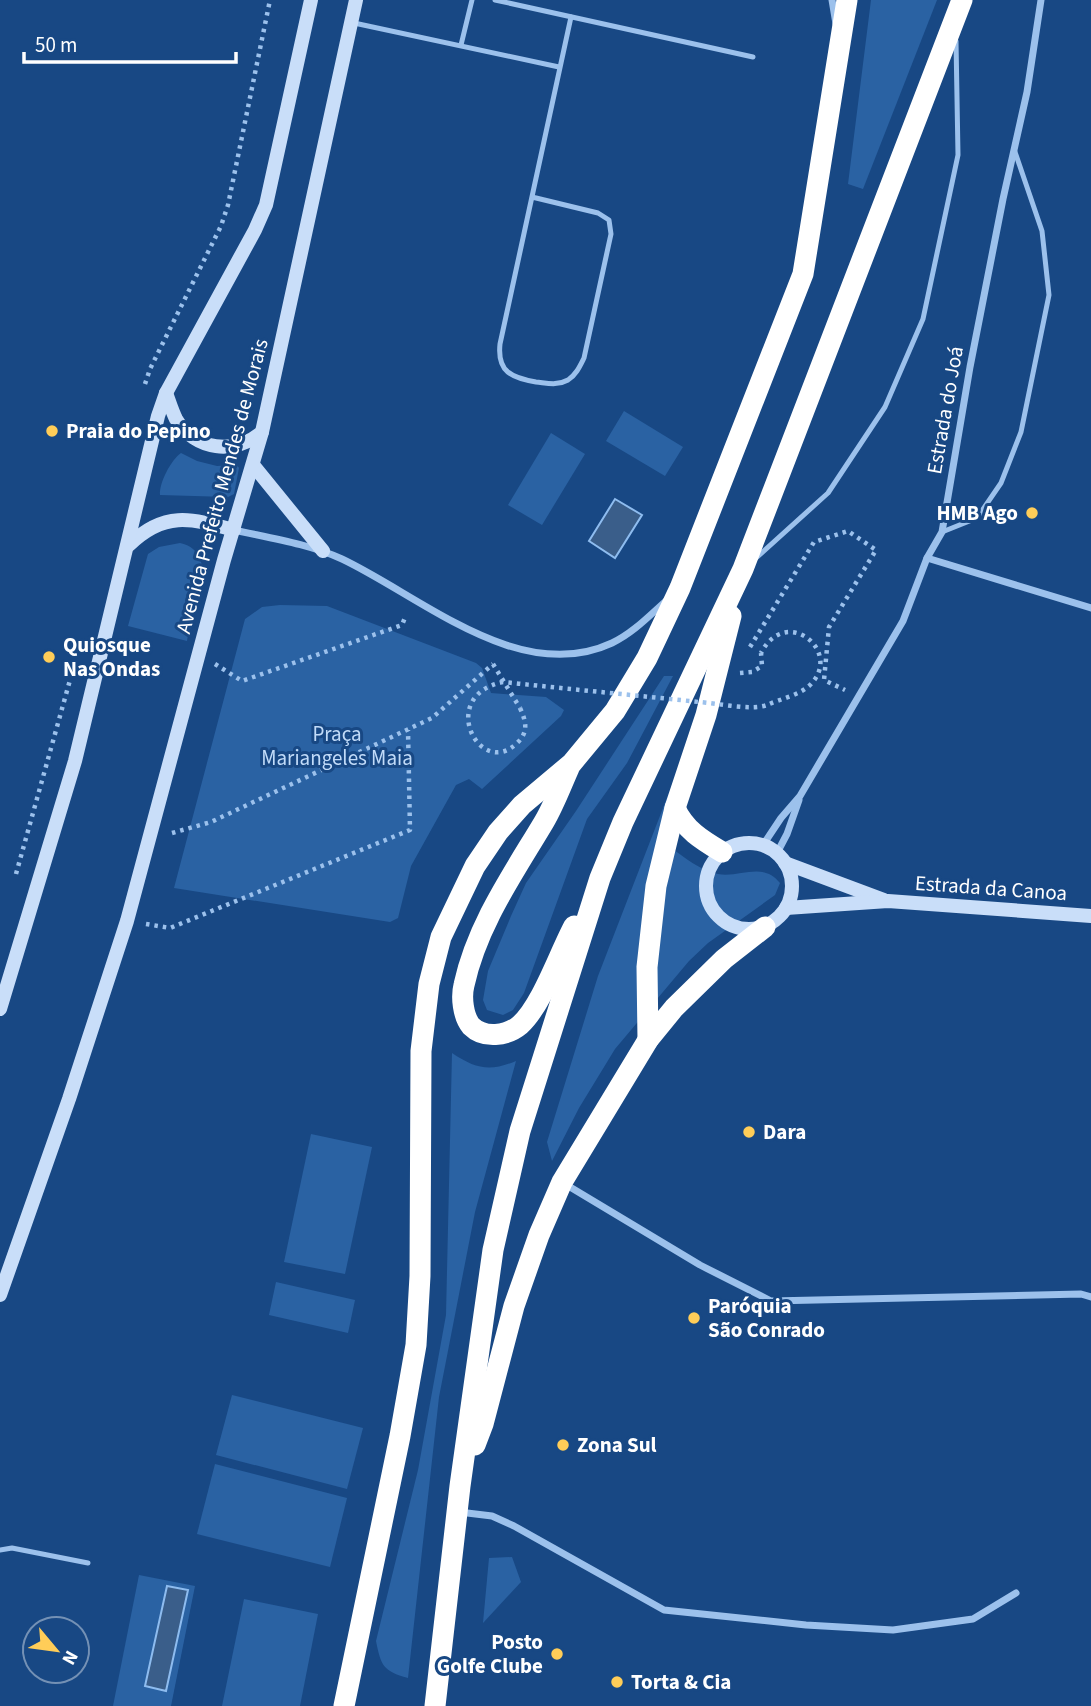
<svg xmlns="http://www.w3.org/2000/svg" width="1091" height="1706" font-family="'Source Sans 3',sans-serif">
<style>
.green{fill:#2a62a3}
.water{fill:#3a5e8a;stroke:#8ebcef;stroke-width:2}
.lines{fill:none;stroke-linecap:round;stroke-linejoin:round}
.path{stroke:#9cc1ec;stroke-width:4.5;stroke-dasharray:3.5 5;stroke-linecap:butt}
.lane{stroke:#9cc1ec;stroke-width:5}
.street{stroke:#9cc1ec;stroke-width:7}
.secondary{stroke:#c9def9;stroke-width:14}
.highway{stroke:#fff;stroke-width:21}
.path-bridge{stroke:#9cc1ec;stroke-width:4.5;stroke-dasharray:3.5 5;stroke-linecap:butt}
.poi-dot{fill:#ffcd58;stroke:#184884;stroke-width:2.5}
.labels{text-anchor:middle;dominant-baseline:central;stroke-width:6;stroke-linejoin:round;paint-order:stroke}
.street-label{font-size:21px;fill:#fff;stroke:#184884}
.poi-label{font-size:21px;font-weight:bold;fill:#fff;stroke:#184884;text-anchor:start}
.park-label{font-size:21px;fill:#c1dbf9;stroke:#184884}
</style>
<rect width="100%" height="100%" fill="#184884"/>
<!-- green -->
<g class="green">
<path d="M 871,0 L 937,0 L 863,189 L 848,184 Z"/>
<path d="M 624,411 L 683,447 L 665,476 L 606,441 Z"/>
<path d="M 551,433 L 585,454 L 542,525 L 508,505 Z"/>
<path d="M 181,453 L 197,461 L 217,466 L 237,465 L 239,468 L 234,494 L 228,497 L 160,495 C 159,483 171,460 181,453 Z"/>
<path d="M 180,543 C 222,552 194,613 187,641 L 128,626 L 148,554 L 159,547 Z"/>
<path d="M 280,605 L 327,606 L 476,663 L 482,668 L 491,693 L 546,697 L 564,710 L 561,716 L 482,789 L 469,779 L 456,785 L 411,866 L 398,918 L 390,922 L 174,888 L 245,619 L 262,607 Z"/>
<path d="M 664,676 L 673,676 L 627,763 L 587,819 L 524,993 L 513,1010 L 503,1015 L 487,1010 L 483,1000 L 488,971 L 511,916 L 526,883 L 576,811 Z"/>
<path d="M 675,777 L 670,847 C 684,857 701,871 718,874 C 740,878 763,861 780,883 L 775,895 L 708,943 L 689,961 L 615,1049 L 579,1108 L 552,1161 L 547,1142 L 598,976 Z"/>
<path d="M 452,1053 C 476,1069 490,1072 516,1061 L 475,1212 L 439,1397 L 408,1678 C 383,1671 381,1666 376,1641 L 418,1470 L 446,1315 Z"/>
<path d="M 311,1134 L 372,1147 L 345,1274 L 284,1262 Z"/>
<path d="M 276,1282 L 355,1300 L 348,1333 L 269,1315 Z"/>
<path d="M 232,1395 L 363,1428 L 347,1489 L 216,1455 Z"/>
<path d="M 215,1464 L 347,1498 L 330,1567 L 197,1534 Z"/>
<path d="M 512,1557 L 521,1582 L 483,1623 L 489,1558 Z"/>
<path d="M 139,1575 L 195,1586 L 171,1706 L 113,1706 Z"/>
<path d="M 244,1599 L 318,1614 L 300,1706 L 222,1706 Z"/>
</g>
<!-- water -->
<g class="water">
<path d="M 615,499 L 642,515 L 615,558 L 589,541 Z"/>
<path d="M 167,1586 L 188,1590 L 166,1691 L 145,1686 Z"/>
</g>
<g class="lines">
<!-- path -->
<g class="path">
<path d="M 145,384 L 150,369 L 221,226 L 228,205 L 270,0"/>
<path d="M 750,647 L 814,542 L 848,531 L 876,550 L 829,627 L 824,680 L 845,690"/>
<path d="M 215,664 L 242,681 L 402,625 L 406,615"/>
<path d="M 493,664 L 520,708"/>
<path d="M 740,673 L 752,672 L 762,666 L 761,653"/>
<path d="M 172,833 L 211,822 L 432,718 L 493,664"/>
<path d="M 16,874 L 70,680"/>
<path d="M 146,924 L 170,928 L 410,830 L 408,730"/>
</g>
<!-- lane -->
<g class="lane">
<path d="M 495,0 L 753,57"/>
<path d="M 354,23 L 559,67"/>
<path d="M 461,45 L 472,0"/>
<path d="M 532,197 L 598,213 L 609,220 L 611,234 L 584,358 C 580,366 576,375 568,380 C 557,386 547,383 536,382 C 512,378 497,372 500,344 L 571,17"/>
<path d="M 942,532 L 977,518 L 1001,483 L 1021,432 L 1049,295 L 1042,231 L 1014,149"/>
<path d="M 756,558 L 828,493 L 885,407 L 923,319 L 958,155 L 956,41"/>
<path d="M 0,1550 L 12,1548 L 88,1563"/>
</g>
<!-- street -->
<g class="street">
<path d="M 832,0 L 836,24"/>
<path d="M 234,530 C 270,538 309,544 342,559 C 422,597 520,686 612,643 C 633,633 649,616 667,600"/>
<path d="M 927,558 L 1091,608"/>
<path d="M 763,845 L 781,818 L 800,796 L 903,621 L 927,558 L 942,532 L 970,367 L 1003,199 L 1027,92 L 1041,0"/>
<path d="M 777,853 L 787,834 L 799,800"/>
<path d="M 565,1184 L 700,1265 L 771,1301 L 1081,1294 L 1091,1297"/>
<path d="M 459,1512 L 492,1516 L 514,1526 L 664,1610 L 806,1625 L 893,1630 L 973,1619 L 1016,1593"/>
</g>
<!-- secondary -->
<g class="secondary">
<path d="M 166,393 C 169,401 172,411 176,419 C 195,451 235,455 262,432"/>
<path d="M 253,465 L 323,551"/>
<path d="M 129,545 C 164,511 190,518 234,530"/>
<circle cx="749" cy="886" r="43"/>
<path d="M 785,863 L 884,900"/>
<path d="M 786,908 L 888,901 L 1091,916"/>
<path d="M 0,1009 L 75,761 L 158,416 L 166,393 L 255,230 L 266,205 L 311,0"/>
<path d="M 0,1295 L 69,1099 L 127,921 L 224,560 L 262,432 L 356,0"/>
</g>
<!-- highway -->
<g class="highway">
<path d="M 569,768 C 561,786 554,805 544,822 C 513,874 477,925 464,985 C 461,997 463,1016 471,1026 C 484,1039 507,1036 520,1025 C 542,1005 559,954 574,926"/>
<path d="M 675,808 C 685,830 702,840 722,852"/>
<path d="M 648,1040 L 647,967 L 656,886 L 675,808 L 706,715 L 731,616"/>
<path d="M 475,1445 L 483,1424 L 514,1306 L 539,1235 L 562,1182 L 648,1040 L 674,1008 L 724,959 L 765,927"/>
<path d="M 344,1706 L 400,1436 L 416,1345 L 420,1276 L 421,1051 L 429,984 L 441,937 L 475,866 L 498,832 L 522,805 L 572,763 L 615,711 L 647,658 L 680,588 L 803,274 L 847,0"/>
<path d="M 435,1706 L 460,1486 L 493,1250 L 520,1131 L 600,878 L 623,822 L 743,569 L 962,0"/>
</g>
<!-- path-bridge -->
<path class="path-bridge" d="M 520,708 C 526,721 529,732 517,743 C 480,780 436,696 503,682 C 568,689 633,695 699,702 C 717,703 751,711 767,705 C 780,699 800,695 810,685 C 844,652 786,604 761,653"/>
</g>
<!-- markers -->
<g class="poi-dot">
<circle cx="52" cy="431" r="7"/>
<circle cx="1032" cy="513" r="7"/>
<circle cx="49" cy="657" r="7"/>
<circle cx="749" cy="1132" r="7"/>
<circle cx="694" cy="1318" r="7"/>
<circle cx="563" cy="1445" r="7"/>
<circle cx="557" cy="1654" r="7"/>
<circle cx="617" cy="1682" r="7"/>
</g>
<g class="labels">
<!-- street labels -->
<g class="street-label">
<text transform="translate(945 410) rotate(-80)">Estrada do Joá</text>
<text transform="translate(222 486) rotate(-75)">Avenida Prefeito Mendes de Morais</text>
<text transform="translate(991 888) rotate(4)">Estrada da Canoa</text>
</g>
<!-- poi labels -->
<g class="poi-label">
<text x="66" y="431">Praia do Pepino</text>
<text x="1018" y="513" text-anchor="end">HMB Ago</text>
<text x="63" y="645">Quiosque<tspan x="63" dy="24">Nas Ondas</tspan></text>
<text x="763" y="1132">Dara</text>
<text x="708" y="1306">Paróquia<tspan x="708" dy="24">São Conrado</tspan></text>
<text x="577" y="1445">Zona Sul</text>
<text x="543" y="1642" text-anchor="end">Posto<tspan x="543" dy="24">Golfe Clube</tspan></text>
<text x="631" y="1682">Torta &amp; Cia</text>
</g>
<!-- park labels -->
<g class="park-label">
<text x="337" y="734">Praça<tspan x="337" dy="24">Mariangeles Maia</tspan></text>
</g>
</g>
<!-- north arrow -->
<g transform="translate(56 1650) rotate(119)"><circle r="33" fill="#184884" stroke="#7491b5" stroke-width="2"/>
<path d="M0-5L12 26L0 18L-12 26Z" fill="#ffcd58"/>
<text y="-10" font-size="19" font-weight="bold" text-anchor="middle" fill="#ffffff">N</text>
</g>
<!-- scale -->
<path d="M24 52v10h212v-10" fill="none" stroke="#ffffff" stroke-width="3.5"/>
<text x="35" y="52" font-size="21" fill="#ffffff" stroke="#184884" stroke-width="5" paint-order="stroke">50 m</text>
</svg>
